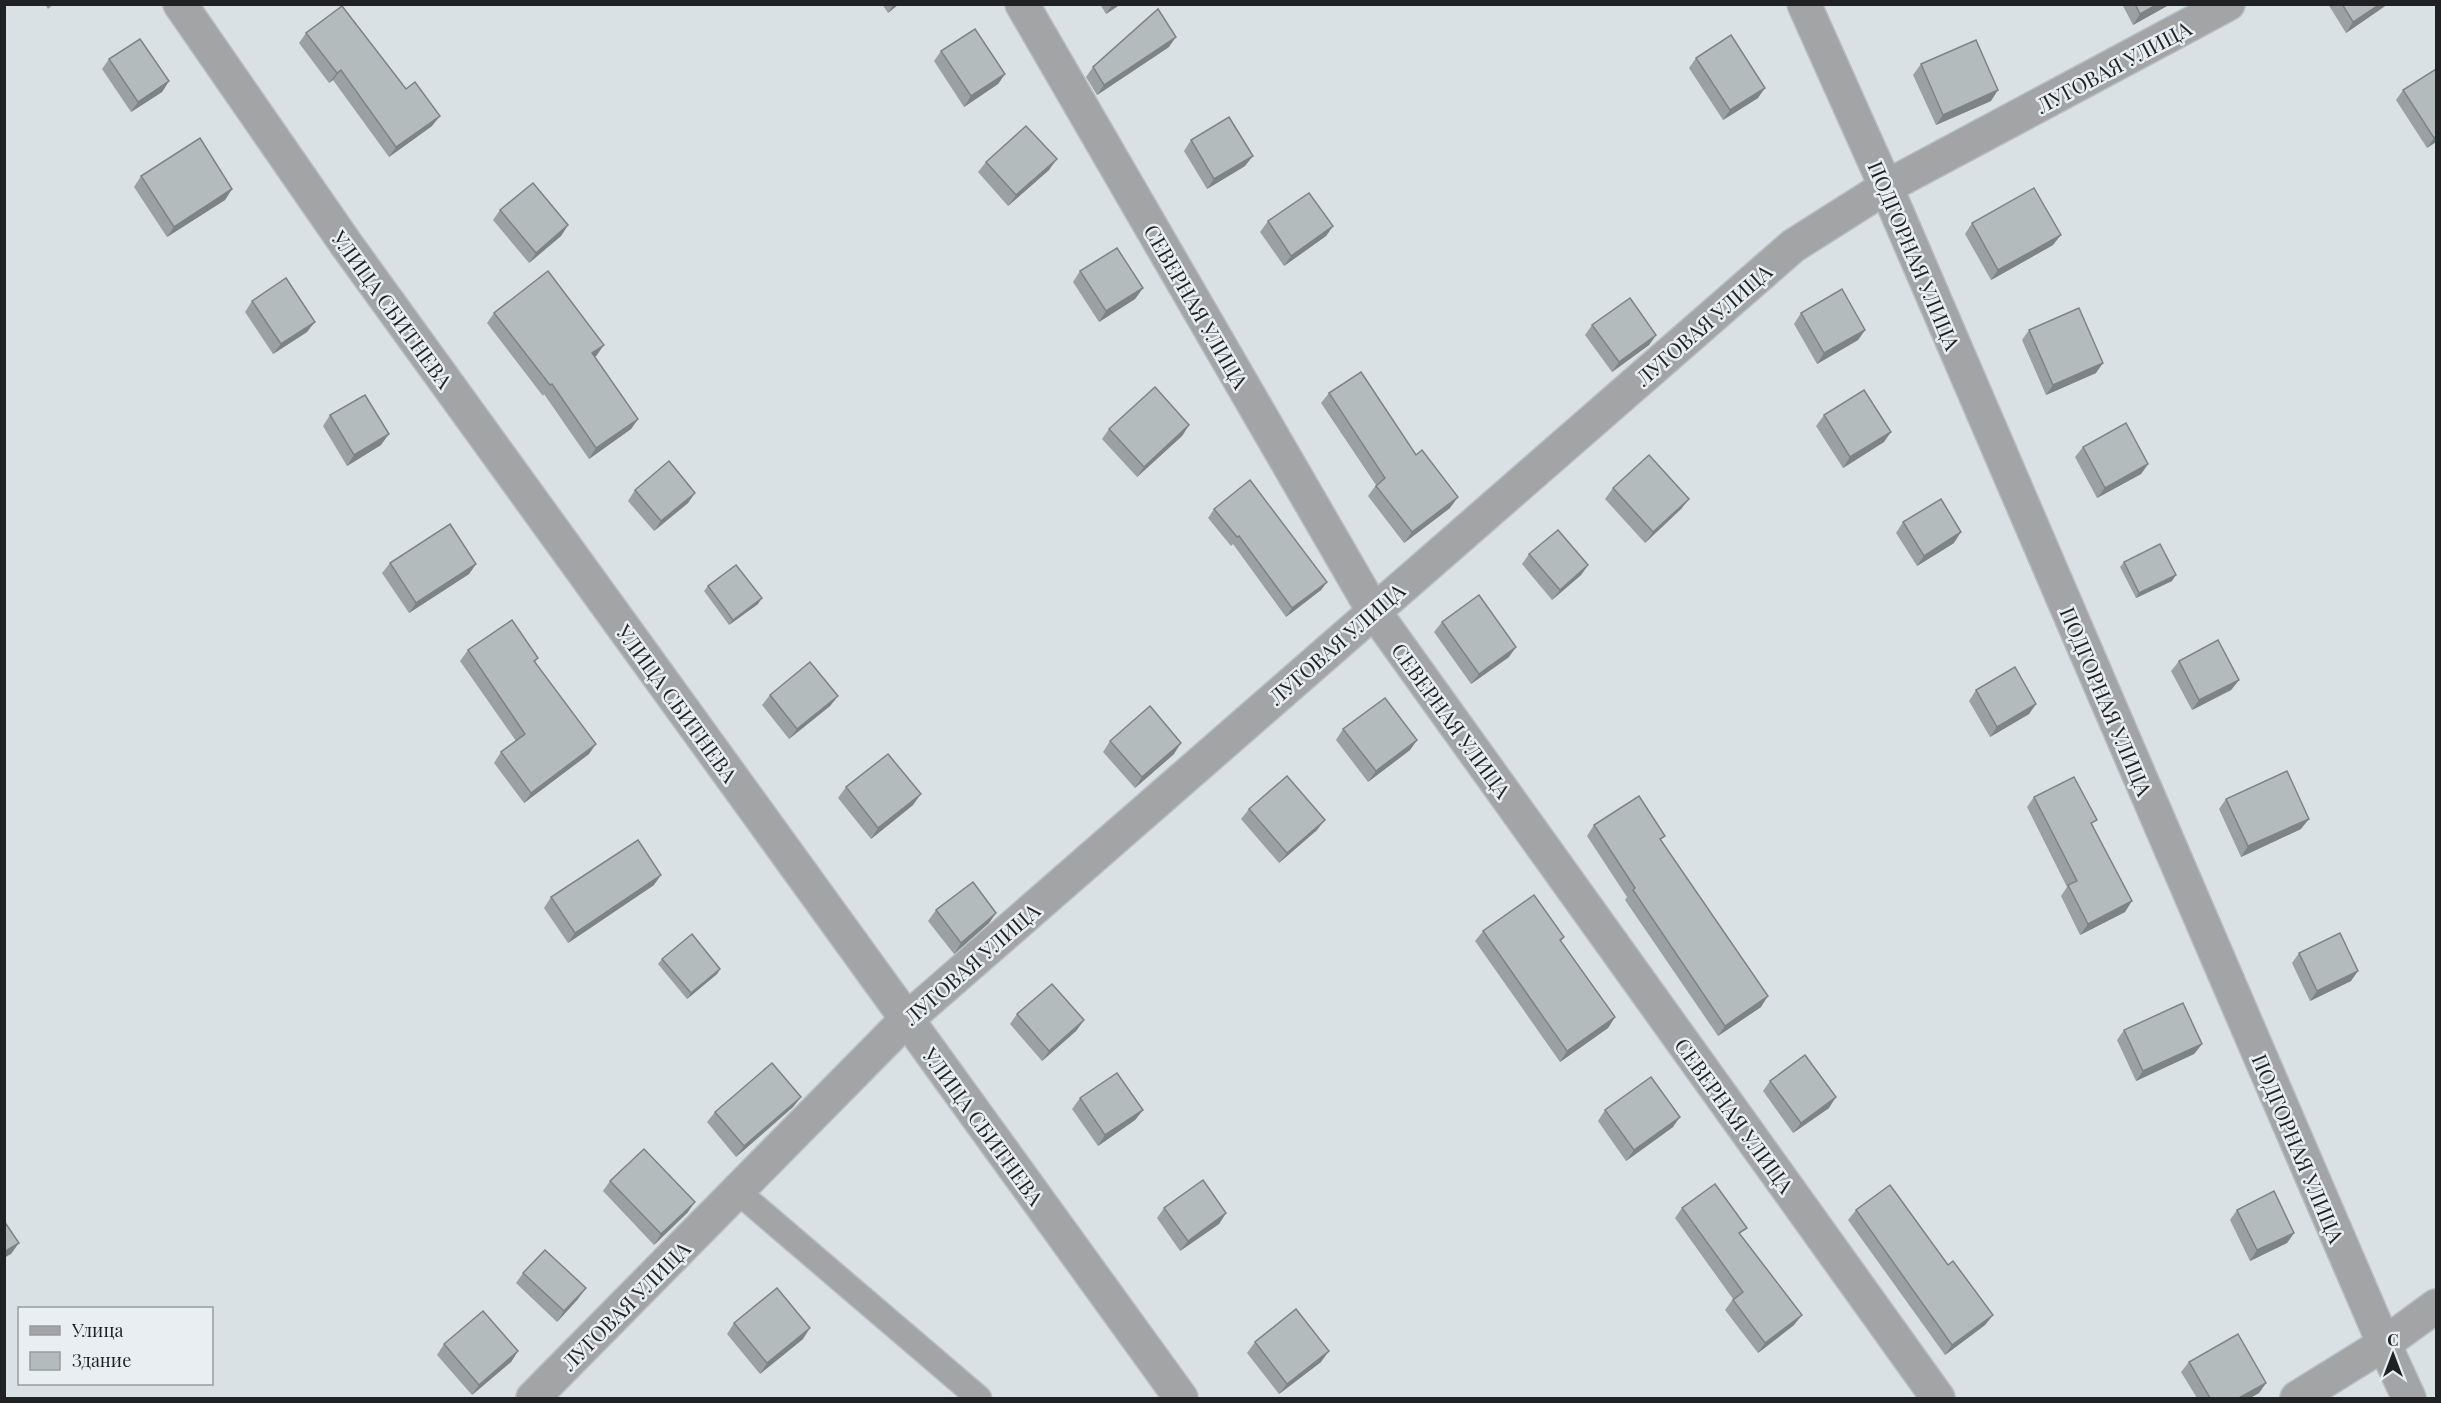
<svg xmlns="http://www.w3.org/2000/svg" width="2441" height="1403" font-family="'Playfair Display',serif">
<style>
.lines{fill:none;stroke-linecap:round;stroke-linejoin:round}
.service-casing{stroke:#b8bec1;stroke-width:27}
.minor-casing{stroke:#b8bec1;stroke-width:36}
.service{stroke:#a2a4a6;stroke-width:24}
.minor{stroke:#a2a4a6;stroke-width:33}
.wall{fill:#9ba1a2}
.shaded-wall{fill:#7e8384}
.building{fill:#b4bbbc;stroke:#7e8384;stroke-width:1.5}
.labels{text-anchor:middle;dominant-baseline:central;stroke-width:5;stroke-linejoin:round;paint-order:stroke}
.street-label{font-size:21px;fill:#1f2122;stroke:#e8eef1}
</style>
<rect width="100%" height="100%" fill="#dae1e4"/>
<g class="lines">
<defs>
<path id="service" d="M 737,1191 L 979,1398"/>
<g id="minor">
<path d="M 180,4 L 346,244 L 1181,1398"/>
<path d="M 1022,4 L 1373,610 L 1938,1398"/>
<path d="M 1804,4 L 1886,187 L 2384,1344 L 2409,1398"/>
<path d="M 533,1398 L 906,1020 L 1793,246 L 1886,187 L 2228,4"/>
<path d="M 2297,1398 L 2384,1344 L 2436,1306"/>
</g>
</defs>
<!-- service casing -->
<use href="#service" class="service-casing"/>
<!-- minor casing -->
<use href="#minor" class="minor-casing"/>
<!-- service -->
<use href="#service" class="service"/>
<!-- minor -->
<use href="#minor" class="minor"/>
</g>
<!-- wall -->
<g class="wall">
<path d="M 45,4 L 54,4 L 48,9 Z"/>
<path d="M 882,4 L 899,4 L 888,13 Z"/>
<path d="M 1100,4 L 1121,4 L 1106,14 Z"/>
<path d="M 2122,4 L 2169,4 L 2167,6 L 2133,25 Z"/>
<path d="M 2328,4 L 2388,4 L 2346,33 Z"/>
<path d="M 306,33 L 406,89 L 432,126 L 389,157 L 333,80 L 329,83 L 299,43 Z"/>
<path d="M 1169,47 L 1097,95 L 1086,77 L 1093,67 Z"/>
<path d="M 941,51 L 1005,74 L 998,84 L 964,107 L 934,61 Z"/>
<path d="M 1696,58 L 1758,98 L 1723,120 L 1689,68 Z"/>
<path d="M 109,59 L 169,81 L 162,92 L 131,112 L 102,69 Z"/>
<path d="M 1921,64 L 1991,101 L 1936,125 L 1913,75 Z"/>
<path d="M 2403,90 L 2436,142 L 2427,148 L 2396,100 Z"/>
<path d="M 1191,140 L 1245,166 L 1207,189 L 1184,151 Z"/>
<path d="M 986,162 L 1049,170 L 1008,206 L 978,172 Z"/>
<path d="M 141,176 L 232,189 L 225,200 L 167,237 L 134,187 Z"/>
<path d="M 500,210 L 568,225 L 561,236 L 529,263 L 493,220 Z"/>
<path d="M 1268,221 L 1333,226 L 1326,236 L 1284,266 L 1260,232 Z"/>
<path d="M 1972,223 L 2053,245 L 1991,280 L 1965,234 Z"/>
<path d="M 1080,271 L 1143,288 L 1135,299 L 1099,322 L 1073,282 Z"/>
<path d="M 252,301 L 307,332 L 273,354 L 245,312 Z"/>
<path d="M 494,313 L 597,355 L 595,357 L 638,419 L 631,429 L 589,459 L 544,394 L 543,396 L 487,323 Z"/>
<path d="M 1801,313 L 1865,330 L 1858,340 L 1817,364 L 1794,324 Z"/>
<path d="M 1592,325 L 1656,335 L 1649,345 L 1612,372 L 1585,335 Z"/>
<path d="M 2029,330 L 2096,373 L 2046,395 L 2022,340 Z"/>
<path d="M 1329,393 L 1416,455 L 1450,508 L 1404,543 L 1368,496 L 1376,485 L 1321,403 Z"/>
<path d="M 330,415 L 381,445 L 347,466 L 323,426 Z"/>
<path d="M 1824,415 L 1884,442 L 1843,468 L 1816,426 Z"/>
<path d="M 1189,425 L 1182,436 L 1137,477 L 1102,439 L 1109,429 Z"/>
<path d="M 2083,447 L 2148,464 L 2141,474 L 2097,498 L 2075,457 Z"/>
<path d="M 1613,488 L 1689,499 L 1681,509 L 1645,543 L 1605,499 Z"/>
<path d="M 635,490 L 695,493 L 688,503 L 654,531 L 628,501 Z"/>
<path d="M 1214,509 L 1327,582 L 1321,590 L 1286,617 L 1233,544 L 1231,546 L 1208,518 Z"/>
<path d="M 1903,522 L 1954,543 L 1917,566 L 1896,533 Z"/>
<path d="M 1529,554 L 1588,565 L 1581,575 L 1552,600 L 1522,564 Z"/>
<path d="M 2124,562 L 2172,581 L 2136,598 L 2120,567 Z"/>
<path d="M 390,563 L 476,564 L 469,574 L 409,613 L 382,573 Z"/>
<path d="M 708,586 L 758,604 L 729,625 L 704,591 Z"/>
<path d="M 1442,622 L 1509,657 L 1471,684 L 1434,632 Z"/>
<path d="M 468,650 L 538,658 L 535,662 L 589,754 L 524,803 L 494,763 L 501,752 L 516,741 L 460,661 Z"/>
<path d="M 2179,661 L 2239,680 L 2231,690 L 2192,710 L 2171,671 Z"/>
<path d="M 1976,690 L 2036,704 L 2029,714 L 1990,737 L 1969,701 Z"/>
<path d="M 770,695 L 838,696 L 830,706 L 789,739 L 762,705 Z"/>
<path d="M 1343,729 L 1417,740 L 1410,750 L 1368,782 L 1336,740 Z"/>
<path d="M 1110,741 L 1174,754 L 1135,788 L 1103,752 Z"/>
<path d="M 846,787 L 913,805 L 871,839 L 838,798 Z"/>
<path d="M 2034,797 L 2093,825 L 2125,912 L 2080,935 L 2061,896 L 2067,887 L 2027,807 Z"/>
<path d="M 2226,799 L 2301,829 L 2241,857 L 2219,809 Z"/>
<path d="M 1249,809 L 1317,830 L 1279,863 L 1241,819 Z"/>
<path d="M 1594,825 L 1661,841 L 1761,1007 L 1718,1036 L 1625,900 L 1627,897 L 1587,836 Z"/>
<path d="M 654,885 L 568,943 L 544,908 L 551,897 Z"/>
<path d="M 936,910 L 996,913 L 989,923 L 954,954 L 928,921 Z"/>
<path d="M 1483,931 L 1564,937 L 1561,941 L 1615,1017 L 1608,1028 L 1560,1062 L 1475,941 Z"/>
<path d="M 2299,953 L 2351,981 L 2310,1001 L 2292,963 Z"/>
<path d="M 662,959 L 720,969 L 717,974 L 687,999 L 658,964 Z"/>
<path d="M 1017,1014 L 1084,1020 L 1076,1031 L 1042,1061 L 1010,1024 Z"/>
<path d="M 2124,1030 L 2202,1044 L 2194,1054 L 2136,1081 L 2117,1040 Z"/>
<path d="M 1770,1081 L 1829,1108 L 1793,1133 L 1763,1091 Z"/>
<path d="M 801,1097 L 793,1107 L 736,1157 L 707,1122 L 715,1112 Z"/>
<path d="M 1080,1098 L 1143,1110 L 1135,1120 L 1098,1146 L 1072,1109 Z"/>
<path d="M 1605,1110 L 1673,1127 L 1626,1161 L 1598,1121 Z"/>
<path d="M 610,1181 L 688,1212 L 654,1245 L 603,1191 Z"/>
<path d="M 1164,1208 L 1226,1213 L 1219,1224 L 1180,1251 L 1157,1218 Z"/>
<path d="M 1682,1208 L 1741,1236 L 1794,1325 L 1758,1353 L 1725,1310 L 1733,1299 L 1675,1218 Z"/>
<path d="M 1856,1210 L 1948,1265 L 1993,1315 L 1985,1325 L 1945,1355 L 1848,1220 Z"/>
<path d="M 2237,1210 L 2294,1233 L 2287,1243 L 2250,1261 L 2230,1220 Z"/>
<path d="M 523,1273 L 578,1299 L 557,1322 L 516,1283 Z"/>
<path d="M 734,1323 L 803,1339 L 760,1374 L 727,1334 Z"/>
<path d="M 1255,1342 L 1321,1362 L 1279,1394 L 1247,1353 Z"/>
<path d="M 444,1344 L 518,1351 L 511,1362 L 472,1395 L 437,1355 Z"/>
<path d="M 2189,1362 L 2266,1383 L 2259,1393 L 2250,1398 L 2197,1398 L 2181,1372 Z"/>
</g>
<!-- shaded-wall -->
<g class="shaded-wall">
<path d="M 894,4 L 899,4 L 888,13 Z"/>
<path d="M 1113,4 L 1121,4 L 1106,14 Z"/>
<path d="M 2158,4 L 2169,4 L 2167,6 L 2133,25 L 2140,14 Z"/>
<path d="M 2380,4 L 2388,4 L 2346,33 L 2353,22 Z"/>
<path d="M 1176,37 L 1169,47 L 1097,95 L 1104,85 Z"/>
<path d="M 341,70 L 333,80 L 329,83 L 337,73 Z"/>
<path d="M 1005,74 L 998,84 L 964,107 L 971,96 Z"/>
<path d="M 169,81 L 162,92 L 131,112 L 138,102 Z"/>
<path d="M 1765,88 L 1758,98 L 1723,120 L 1730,110 Z"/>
<path d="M 1998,90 L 1991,101 L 1936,125 L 1943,115 Z"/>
<path d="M 440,116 L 432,126 L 389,157 L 396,147 Z"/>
<path d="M 2436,136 L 2436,142 L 2427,148 L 2434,138 Z"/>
<path d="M 1253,156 L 1245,166 L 1207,189 L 1214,179 Z"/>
<path d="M 1057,159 L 1049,170 L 1008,206 L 1016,195 Z"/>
<path d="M 232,189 L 225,200 L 167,237 L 174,227 Z"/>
<path d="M 568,225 L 561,236 L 529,263 L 536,253 Z"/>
<path d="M 1333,226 L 1326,236 L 1284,266 L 1291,256 Z"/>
<path d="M 2061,235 L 2053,245 L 1991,280 L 1998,270 Z"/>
<path d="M 1143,288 L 1135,299 L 1099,322 L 1106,311 Z"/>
<path d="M 315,322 L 307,332 L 273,354 L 281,344 Z"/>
<path d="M 1865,330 L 1858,340 L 1817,364 L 1824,353 Z"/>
<path d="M 1656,335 L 1649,345 L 1612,372 L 1619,362 Z"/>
<path d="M 604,345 L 597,355 L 585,364 L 592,353 Z"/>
<path d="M 2103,363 L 2096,373 L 2046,395 L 2053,385 Z"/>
<path d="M 638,419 L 631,429 L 589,459 L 596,448 Z"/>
<path d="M 1189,425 L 1182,436 L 1137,477 L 1144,467 Z"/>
<path d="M 1891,432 L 1884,442 L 1843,468 L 1850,457 Z"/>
<path d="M 389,434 L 381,445 L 347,466 L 354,455 Z"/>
<path d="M 2148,464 L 2141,474 L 2097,498 L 2105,488 Z"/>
<path d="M 695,493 L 688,503 L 654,531 L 661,521 Z"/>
<path d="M 1458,497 L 1450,508 L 1404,543 L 1412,532 Z"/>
<path d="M 1689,499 L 1681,509 L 1645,543 L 1653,532 Z"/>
<path d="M 1961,532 L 1954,543 L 1917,566 L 1924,556 Z"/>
<path d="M 476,564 L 469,574 L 409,613 L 416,603 Z"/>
<path d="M 1588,565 L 1581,575 L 1552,600 L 1560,590 Z"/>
<path d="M 2176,575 L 2172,581 L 2136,598 L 2139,593 Z"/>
<path d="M 1327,582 L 1321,590 L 1286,617 L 1292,608 Z"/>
<path d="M 762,598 L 758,604 L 729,625 L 733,620 Z"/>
<path d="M 1516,647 L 1509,657 L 1471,684 L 1479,674 Z"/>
<path d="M 2239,680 L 2231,690 L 2192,710 L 2199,700 Z"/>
<path d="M 838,696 L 830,706 L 789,739 L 797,729 Z"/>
<path d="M 2036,704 L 2029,714 L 1990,737 L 1997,727 Z"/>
<path d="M 1417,740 L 1410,750 L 1368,782 L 1376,771 Z"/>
<path d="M 1181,743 L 1174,754 L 1135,788 L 1142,777 Z"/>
<path d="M 596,744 L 589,754 L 524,803 L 531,793 Z"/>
<path d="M 921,794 L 913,805 L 871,839 L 878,828 Z"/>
<path d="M 2309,819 L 2301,829 L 2241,857 L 2248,846 Z"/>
<path d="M 1325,820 L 1317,830 L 1279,863 L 1287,853 Z"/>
<path d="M 661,875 L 654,885 L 568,943 L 575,933 Z"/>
<path d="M 2132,901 L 2125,912 L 2080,935 L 2088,924 Z"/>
<path d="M 996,913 L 989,923 L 954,954 L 961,943 Z"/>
<path d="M 720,969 L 717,974 L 687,999 L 691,993 Z"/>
<path d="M 2358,971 L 2351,981 L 2310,1001 L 2317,991 Z"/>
<path d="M 1768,996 L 1761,1007 L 1718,1036 L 1725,1026 Z"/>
<path d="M 1615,1017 L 1608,1028 L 1560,1062 L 1567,1051 Z"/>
<path d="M 1084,1020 L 1076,1031 L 1042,1061 L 1049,1051 Z"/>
<path d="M 2202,1044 L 2194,1054 L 2136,1081 L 2143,1071 Z"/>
<path d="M 801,1097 L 793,1107 L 736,1157 L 744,1146 Z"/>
<path d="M 1836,1097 L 1829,1108 L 1793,1133 L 1801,1123 Z"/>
<path d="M 1143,1110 L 1135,1120 L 1098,1146 L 1105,1135 Z"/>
<path d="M 1680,1117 L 1673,1127 L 1626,1161 L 1634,1150 Z"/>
<path d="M 695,1202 L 688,1212 L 654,1245 L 661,1234 Z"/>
<path d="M 1226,1213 L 1219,1224 L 1180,1251 L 1188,1241 Z"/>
<path d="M 2294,1233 L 2287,1243 L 2250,1261 L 2257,1250 Z"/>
<path d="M 19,1243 L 11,1254 L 4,1258 L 4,1252 Z"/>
<path d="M 586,1288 L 578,1299 L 557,1322 L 564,1311 Z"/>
<path d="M 1802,1315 L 1794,1325 L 1758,1353 L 1765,1343 Z"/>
<path d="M 1993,1315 L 1985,1325 L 1945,1355 L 1952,1345 Z"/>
<path d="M 810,1328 L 803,1339 L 760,1374 L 767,1363 Z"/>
<path d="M 518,1351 L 511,1362 L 472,1395 L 479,1385 Z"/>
<path d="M 1329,1351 L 1321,1362 L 1279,1394 L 1287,1384 Z"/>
<path d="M 2266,1383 L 2259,1393 L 2250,1398 L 2239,1398 Z"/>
</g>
<!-- building -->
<g class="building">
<path d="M 2135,4 L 2158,4 L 2140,14 Z"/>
<path d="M 2342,4 L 2380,4 L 2353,22 Z"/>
<path d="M 342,6 L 406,89 L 415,82 L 440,116 L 396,147 L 341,70 L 337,73 L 306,33 Z"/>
<path d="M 1158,9 L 1176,37 L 1104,85 L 1093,67 Z"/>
<path d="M 975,29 L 1005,74 L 971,96 L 941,51 Z"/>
<path d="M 1731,35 L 1765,88 L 1730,110 L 1696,58 Z"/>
<path d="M 140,39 L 169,81 L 138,102 L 109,59 Z"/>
<path d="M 1976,40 L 1998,90 L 1943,115 L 1921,64 Z"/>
<path d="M 2436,69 L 2436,136 L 2434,138 L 2403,90 Z"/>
<path d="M 1229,117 L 1253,156 L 1214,179 L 1191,140 Z"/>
<path d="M 1026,126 L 1057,159 L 1016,195 L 986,162 Z"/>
<path d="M 200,138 L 232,189 L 174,227 L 141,176 Z"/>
<path d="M 533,183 L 568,225 L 536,253 L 500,210 Z"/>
<path d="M 2034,188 L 2061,235 L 1998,270 L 1972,223 Z"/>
<path d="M 1309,193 L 1333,226 L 1291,256 L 1268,221 Z"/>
<path d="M 1117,248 L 1143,288 L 1106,311 L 1080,271 Z"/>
<path d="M 548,271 L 604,345 L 592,353 L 638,419 L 596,448 L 552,384 L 550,385 L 494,313 Z"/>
<path d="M 286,278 L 315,322 L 281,344 L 252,301 Z"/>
<path d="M 1842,289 L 1865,330 L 1824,353 L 1801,313 Z"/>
<path d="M 1630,298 L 1656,335 L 1619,362 L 1592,325 Z"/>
<path d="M 2079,308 L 2103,363 L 2053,385 L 2029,330 Z"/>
<path d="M 1361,372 L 1416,455 L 1422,450 L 1458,497 L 1412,532 L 1376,486 L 1385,478 L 1329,393 Z"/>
<path d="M 1155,387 L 1189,425 L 1144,467 L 1109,429 Z"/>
<path d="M 1864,390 L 1891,432 L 1850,457 L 1824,415 Z"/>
<path d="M 365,395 L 389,434 L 354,455 L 330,415 Z"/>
<path d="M 2126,423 L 2148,464 L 2105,488 L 2083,447 Z"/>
<path d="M 1649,455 L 1689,499 L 1653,532 L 1613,488 Z"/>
<path d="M 669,461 L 695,493 L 661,521 L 635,490 Z"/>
<path d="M 1250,480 L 1327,582 L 1292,608 L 1239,536 L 1237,537 L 1214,509 Z"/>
<path d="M 1941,499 L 1961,532 L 1924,556 L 1903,522 Z"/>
<path d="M 450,524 L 476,564 L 416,603 L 390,563 Z"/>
<path d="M 1558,530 L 1588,565 L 1560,590 L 1529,554 Z"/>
<path d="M 2160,544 L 2176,575 L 2139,593 L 2124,562 Z"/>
<path d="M 736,565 L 762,598 L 733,620 L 708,586 Z"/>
<path d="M 1479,595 L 1516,647 L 1479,674 L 1442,622 Z"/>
<path d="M 512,620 L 538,658 L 534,661 L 596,744 L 531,793 L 501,752 L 525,734 L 468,650 Z"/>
<path d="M 2218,640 L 2239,680 L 2199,700 L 2179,661 Z"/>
<path d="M 810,662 L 838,696 L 797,729 L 770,695 Z"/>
<path d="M 2015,667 L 2036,704 L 1997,727 L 1976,690 Z"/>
<path d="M 1385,698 L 1417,740 L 1376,771 L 1343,729 Z"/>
<path d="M 1150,706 L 1181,743 L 1142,777 L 1110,741 Z"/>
<path d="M 888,754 L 921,794 L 878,828 L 846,787 Z"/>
<path d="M 2287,771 L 2309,819 L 2248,846 L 2226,799 Z"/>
<path d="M 1287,776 L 1325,820 L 1287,853 L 1249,809 Z"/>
<path d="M 2074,777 L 2097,820 L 2091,823 L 2132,901 L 2088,924 L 2068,885 L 2077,881 L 2034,797 Z"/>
<path d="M 1639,796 L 1665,836 L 1660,839 L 1768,996 L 1725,1026 L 1633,890 L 1635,888 L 1594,825 Z"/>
<path d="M 638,840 L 661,875 L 575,933 L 551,897 Z"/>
<path d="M 973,882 L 996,913 L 961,943 L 936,910 Z"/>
<path d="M 1534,895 L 1564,937 L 1560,940 L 1615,1017 L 1567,1051 L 1483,931 Z"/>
<path d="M 2340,933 L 2358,971 L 2317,991 L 2299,953 Z"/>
<path d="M 692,934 L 720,969 L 691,993 L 662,959 Z"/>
<path d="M 1052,984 L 1084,1020 L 1049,1051 L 1017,1014 Z"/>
<path d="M 2183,1003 L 2202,1044 L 2143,1071 L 2124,1030 Z"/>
<path d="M 1805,1055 L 1836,1097 L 1801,1123 L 1770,1081 Z"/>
<path d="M 772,1063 L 801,1097 L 744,1146 L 715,1112 Z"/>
<path d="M 1117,1073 L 1143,1110 L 1105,1135 L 1080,1098 Z"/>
<path d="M 1651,1077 L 1680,1117 L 1634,1150 L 1605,1110 Z"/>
<path d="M 644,1149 L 695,1202 L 661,1234 L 610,1181 Z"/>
<path d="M 1203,1180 L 1226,1213 L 1188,1241 L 1164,1208 Z"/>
<path d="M 1715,1184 L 1747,1228 L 1739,1233 L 1802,1315 L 1765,1343 L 1733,1300 L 1743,1292 L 1682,1208 Z"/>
<path d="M 1890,1185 L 1948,1265 L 1953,1261 L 1993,1315 L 1952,1345 L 1856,1210 Z"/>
<path d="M 2274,1191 L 2294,1233 L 2257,1250 L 2237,1210 Z"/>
<path d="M 4,1221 L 19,1243 L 4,1252 Z"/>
<path d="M 545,1250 L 586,1288 L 564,1311 L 523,1273 Z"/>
<path d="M 777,1288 L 810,1328 L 767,1363 L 734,1323 Z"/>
<path d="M 1296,1309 L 1329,1351 L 1287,1384 L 1255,1342 Z"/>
<path d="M 483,1311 L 518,1351 L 479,1385 L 444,1344 Z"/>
<path d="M 2238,1334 L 2266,1383 L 2239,1398 L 2210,1398 L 2189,1362 Z"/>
</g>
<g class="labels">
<!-- street labels -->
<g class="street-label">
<text transform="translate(2113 66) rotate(-28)">ЛУГОВАЯ УЛИЦА</text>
<text transform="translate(1915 255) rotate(67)">ПОДГОРНАЯ УЛИЦА</text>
<text transform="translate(1197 306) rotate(60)">СЕВЕРНАЯ УЛИЦА</text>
<text transform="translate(393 309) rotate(54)">УЛИЦА СБИТНЕВА</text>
<text transform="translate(1703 324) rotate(-41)">ЛУГОВАЯ УЛИЦА</text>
<text transform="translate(1336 643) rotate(-41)">ЛУГОВАЯ УЛИЦА</text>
<text transform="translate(2107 701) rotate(67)">ПОДГОРНАЯ УЛИЦА</text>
<text transform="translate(678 703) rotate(54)">УЛИЦА СБИТНЕВА</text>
<text transform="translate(1452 720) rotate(54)">СЕВЕРНАЯ УЛИЦА</text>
<text transform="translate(971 963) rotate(-41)">ЛУГОВАЯ УЛИЦА</text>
<text transform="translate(1735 1115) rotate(54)">СЕВЕРНАЯ УЛИЦА</text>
<text transform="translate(984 1126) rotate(54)">УЛИЦА СБИТНЕВА</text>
<text transform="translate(2299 1148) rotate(67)">ПОДГОРНАЯ УЛИЦА</text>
<text transform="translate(625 1305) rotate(-45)">ЛУГОВАЯ УЛИЦА</text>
</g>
</g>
<!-- border -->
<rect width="2441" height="1403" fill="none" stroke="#1f2122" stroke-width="12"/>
<!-- legend -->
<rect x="18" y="1307" width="195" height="78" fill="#e8eef1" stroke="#989c9e" stroke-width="1.5"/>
<rect x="30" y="1326" width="30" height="9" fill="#a2a4a6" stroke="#989c9e" stroke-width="1.5"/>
<text x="72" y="1337" font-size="18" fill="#1f2122">Улица</text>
<rect x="30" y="1352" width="30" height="18" fill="#b4bbbc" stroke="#989c9e" stroke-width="1.5"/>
<text x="72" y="1367" font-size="18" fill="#1f2122">Здание</text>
<!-- north arrow -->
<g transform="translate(2393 1355)" stroke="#e8eef1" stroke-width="4.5" paint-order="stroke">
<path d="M0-4.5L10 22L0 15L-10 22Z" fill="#1f2122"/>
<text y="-9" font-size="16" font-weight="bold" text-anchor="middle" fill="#1f2122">С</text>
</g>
</svg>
